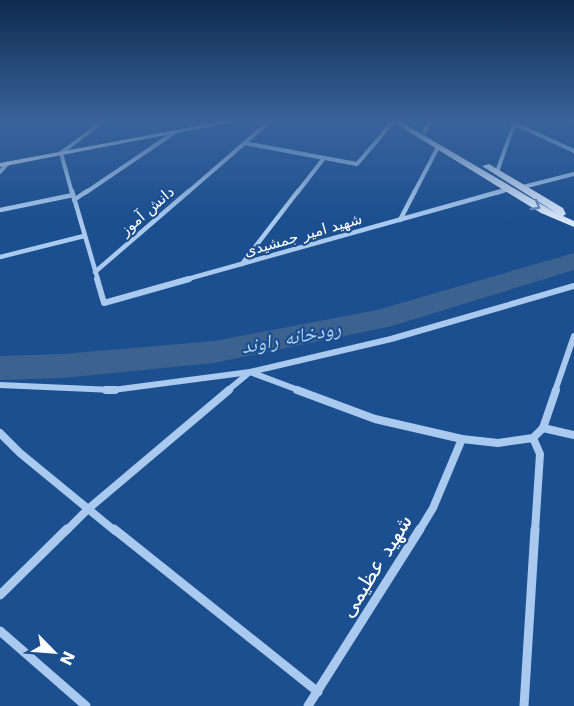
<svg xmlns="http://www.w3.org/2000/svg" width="574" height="706" font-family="'DejaVu Sans','Noto Naskh Arabic',sans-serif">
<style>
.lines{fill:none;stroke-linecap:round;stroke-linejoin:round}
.river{fill:#3c6290;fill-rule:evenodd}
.street-far4{stroke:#a9c9ee;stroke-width:4}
.street-far3{stroke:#a9c9ee;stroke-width:4.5}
.street-far2{stroke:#a9c9ee;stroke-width:6}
.street-far1{stroke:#a9c9ee;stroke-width:8}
.street{stroke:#a9c9ee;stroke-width:9}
.secondary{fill:#d6e6fa;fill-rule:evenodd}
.oneway{stroke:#668bba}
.labels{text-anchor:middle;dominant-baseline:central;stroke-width:4.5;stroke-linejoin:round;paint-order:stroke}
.far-street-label{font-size:15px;fill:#fff;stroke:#1b4f8f}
.water-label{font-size:20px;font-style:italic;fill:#b5d3f5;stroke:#1b4f8f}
.near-street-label{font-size:21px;fill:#fff;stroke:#1b4f8f}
</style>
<rect width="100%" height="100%" fill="#1b4f8f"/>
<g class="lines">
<!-- river -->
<path class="river" d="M 574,253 L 574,270 L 392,326 L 214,363 L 63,378 L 0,380 L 0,356 L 63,354 L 214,341 L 377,310 Z"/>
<!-- street-far4 -->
<g class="street-far4">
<path d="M 511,122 L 574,151"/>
<path d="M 425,131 L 430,122"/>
<path d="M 244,143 L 357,164 L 393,122"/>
<path d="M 0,172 L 8,163"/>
<path d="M 497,172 L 514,124"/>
<path d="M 523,187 L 574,174"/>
<path d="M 72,193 L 61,153 L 102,122"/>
<path d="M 85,193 L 175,132"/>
<path d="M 187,193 L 269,122"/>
<path d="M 297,193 L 324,158"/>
<path d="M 414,193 L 438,147"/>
<path d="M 496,193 L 509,189"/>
</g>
<!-- street-far3 -->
<g class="street-far3">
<path d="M 72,191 L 98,280"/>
<path d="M 74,200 L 87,191"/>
<path d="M 0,210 L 73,195"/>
<path d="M 400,220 L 415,191"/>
<path d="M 0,257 L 84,236"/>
<path d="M 242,264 L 298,191"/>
<path d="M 95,272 L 189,191"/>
<path d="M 184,280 L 502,191"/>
</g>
<!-- street-far2 -->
<g class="street-far2">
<path d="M 97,279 L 104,303 L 189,279"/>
<path d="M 0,385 L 113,390 L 250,372 L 391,339 L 574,286"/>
<path d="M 227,391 L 250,372 L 301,391"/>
<path d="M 555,391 L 574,336"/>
</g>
<!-- street-far1 -->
<g class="street-far1">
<path d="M 106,390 L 115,390"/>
<path d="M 297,390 L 375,419 L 462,439 L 498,443 L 533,438 L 543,428 L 556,390"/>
<path d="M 543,428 L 574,435"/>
<path d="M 0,433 L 20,453 L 115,531"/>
<path d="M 533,438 L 540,454 L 535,531"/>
<path d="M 66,531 L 88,509 L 229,390"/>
<path d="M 419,531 L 433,508 L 462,439"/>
</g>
<!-- street -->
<g class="street">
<path d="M 114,529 L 318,692"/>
<path d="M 0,595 L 67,529"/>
<path d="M 0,631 L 86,706"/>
<path d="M 308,706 L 420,529"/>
<path d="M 524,706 L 535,529"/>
</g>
<!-- secondary -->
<g class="secondary">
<path d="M 219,122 L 233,122 L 0,167 L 0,163 Z"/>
<path d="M 393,122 L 401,122 L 558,214 L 482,166 L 489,164 L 563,208 L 566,214 L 563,216 L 574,221 L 574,227 L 541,213 Z"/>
</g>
</g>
<!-- one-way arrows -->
<defs><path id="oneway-chevron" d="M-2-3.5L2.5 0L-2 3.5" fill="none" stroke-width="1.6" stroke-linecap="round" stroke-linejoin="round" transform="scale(1.5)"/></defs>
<use class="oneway" href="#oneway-chevron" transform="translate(536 206) rotate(31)"/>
<!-- sky -->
<linearGradient id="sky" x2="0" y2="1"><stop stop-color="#0f2b4f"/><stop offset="0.55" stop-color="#39639b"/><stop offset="1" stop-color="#39639b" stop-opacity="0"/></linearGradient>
<rect width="574" height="221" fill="url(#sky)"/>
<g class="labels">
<!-- far-street labels -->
<g class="far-street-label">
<text transform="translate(147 211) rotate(-41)">دانش آموز</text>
<text transform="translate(303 235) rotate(-16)">شهید امیر جمشیدی</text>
</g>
<!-- water labels -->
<g class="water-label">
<text transform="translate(291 337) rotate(-11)">رودخانه راوند</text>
</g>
<!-- near-street labels -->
<g class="near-street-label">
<text transform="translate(376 566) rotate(-58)">شهید عظیمی</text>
</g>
</g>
<!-- north arrow -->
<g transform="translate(54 652) rotate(115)" stroke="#1b4f8f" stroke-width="4.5" paint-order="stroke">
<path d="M0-4.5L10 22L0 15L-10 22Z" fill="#ffffff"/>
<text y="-9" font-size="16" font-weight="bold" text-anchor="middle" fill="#ffffff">N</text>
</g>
</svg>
